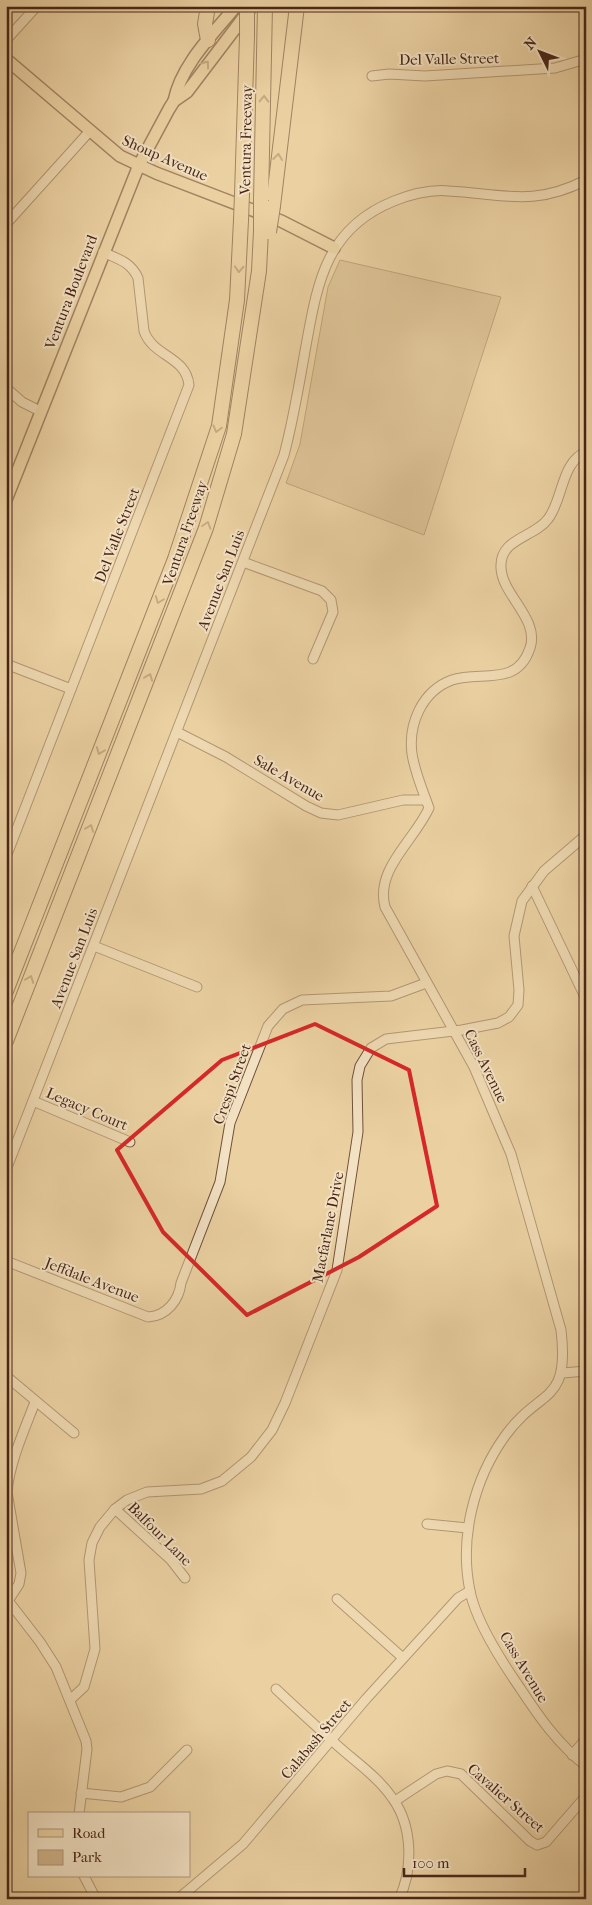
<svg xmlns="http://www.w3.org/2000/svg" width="592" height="1905" font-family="'IM FELL French Canon',serif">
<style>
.green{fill:#cfb48a;stroke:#8c6c50}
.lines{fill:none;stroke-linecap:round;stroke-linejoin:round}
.minor-casing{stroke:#71503a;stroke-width:11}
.major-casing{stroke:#482517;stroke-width:14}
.highway-casing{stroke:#482517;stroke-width:16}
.minor{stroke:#f2e1c3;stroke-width:9}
.major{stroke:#ebd1a2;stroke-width:11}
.highway{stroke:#ebd1a2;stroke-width:14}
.highway-bridge-casing{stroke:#482517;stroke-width:16;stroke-linecap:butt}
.highway-bridge{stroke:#ebd1a2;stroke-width:14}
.oneway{stroke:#9a7b5c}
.marked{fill:none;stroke:#d62828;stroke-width:4;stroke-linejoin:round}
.labels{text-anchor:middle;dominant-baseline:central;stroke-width:4;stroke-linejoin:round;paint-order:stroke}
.street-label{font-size:15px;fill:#482517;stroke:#f2e1c3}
</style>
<rect width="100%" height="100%" fill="#ebd1a2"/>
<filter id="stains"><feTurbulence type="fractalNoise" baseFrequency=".004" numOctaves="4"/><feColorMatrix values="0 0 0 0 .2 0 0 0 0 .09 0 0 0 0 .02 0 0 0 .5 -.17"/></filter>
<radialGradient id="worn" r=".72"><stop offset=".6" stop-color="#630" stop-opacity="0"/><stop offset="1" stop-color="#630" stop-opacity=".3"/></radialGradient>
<!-- green -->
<path class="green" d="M 340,260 L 501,297 L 424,535 L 286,483 L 300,444 L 328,287 Z"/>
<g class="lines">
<defs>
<g id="minor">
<path d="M 6,40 L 37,6"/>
<path d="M 372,76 L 389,74 L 425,76 L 555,68 L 586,59"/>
<path d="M 6,224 L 89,132"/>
<path d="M 6,388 L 22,402 L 40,411"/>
<path d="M 586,452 C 561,462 563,500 548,519 C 534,538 499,538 501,568 C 502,595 540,619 530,648 C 517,688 480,670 452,680 C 422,691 408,724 412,754 C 415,773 423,791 429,808 C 414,841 375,869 385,907 L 474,1067 L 511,1154 L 561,1330 C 570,1406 540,1387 505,1436 C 474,1479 459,1538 470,1591 C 476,1622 502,1662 520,1688 C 539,1717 558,1744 586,1766"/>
<path d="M 243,562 L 322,591 L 331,600 L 333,612 L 313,659"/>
<path d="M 6,664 L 71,689"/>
<path d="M 177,732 L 226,757 L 306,806 L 321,813 L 338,815 L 403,800 L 424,800"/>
<path d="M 6,857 L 189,385 C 186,356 153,357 144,331 L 138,278 C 131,262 118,259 103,252"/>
<path d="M 532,886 L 586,999"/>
<path d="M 94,946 L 197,987"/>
<path d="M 33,1101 L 130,1142"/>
<path d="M 6,1170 L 284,455 C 293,421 299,386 305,351 C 317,286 324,229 394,201 C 412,194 430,189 449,191 C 503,194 534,207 586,180"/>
<path d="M 6,1261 L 148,1317 C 167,1316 179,1300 181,1283 L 220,1182 L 230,1123 L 268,1026 L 283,1009 L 302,1000 L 391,996 L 426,983"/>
<path d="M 563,1373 L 586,1371"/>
<path d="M 6,1376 L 74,1433"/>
<path d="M 115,1509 L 171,1560 L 185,1578"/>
<path d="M 427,1524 L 468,1528"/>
<path d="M 6,1598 L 40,1642 L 56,1667 L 86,1741 L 87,1749 L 79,1814"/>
<path d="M 337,1599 L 403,1658"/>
<path d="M 6,1604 L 19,1584 L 21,1573 L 7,1492 C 10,1461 24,1431 35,1402"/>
<path d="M 276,1689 C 296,1708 317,1727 338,1746 C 357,1763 379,1778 393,1799 C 413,1827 413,1870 399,1899"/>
<path d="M 71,1699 L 84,1687 L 95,1649 L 89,1560 L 92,1543 L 100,1527 L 115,1509 L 127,1500 L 147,1492 L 201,1489 L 222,1481 L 251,1457 L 272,1430 L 285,1403 L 337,1270 L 358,1132 L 357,1080 L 360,1066 L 371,1048 L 386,1039 L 462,1030 L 498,1023 L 509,1017 L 518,1005 L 519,990 L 514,936 L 522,901 L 544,871 L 586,835"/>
<path d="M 572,1755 L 586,1739"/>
<path d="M 81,1793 L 121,1797 L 150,1787 L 187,1750"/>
<path d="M 395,1801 L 436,1774 L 447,1771 L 461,1774 L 530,1841 L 537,1845 L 546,1842 L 586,1796"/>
<path d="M 84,1876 L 96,1899"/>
<path d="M 178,1899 L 243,1844 L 366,1699 L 458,1598 L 470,1591"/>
</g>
<g id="major">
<path d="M 6,59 L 120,156 L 156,173 L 281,221 L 334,248"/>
<path d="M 174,101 C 181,65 213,34 236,6"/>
<path d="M 6,500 L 139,165 L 169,109 L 174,101 L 187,92 L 250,9"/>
</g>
<g id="highway">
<path d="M 208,6 L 205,24 L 208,40"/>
<path d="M 242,194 L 247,36"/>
<path d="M 261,200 L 265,6"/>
<path d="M 273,206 L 297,6"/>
<path d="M 6,991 L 175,559 L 219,426 L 237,300 L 241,220"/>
<path d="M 6,1041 L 206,528 L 234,434 L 259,271 L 261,231"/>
</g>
</defs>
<!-- minor casing -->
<use href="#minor" class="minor-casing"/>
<!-- major casing -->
<use href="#major" class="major-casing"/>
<!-- highway casing -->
<use href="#highway" class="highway-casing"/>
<!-- minor -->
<use href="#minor" class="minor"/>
<!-- major -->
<use href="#major" class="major"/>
<!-- highway -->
<use href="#highway" class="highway"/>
<defs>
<g id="highway-bridge">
<path d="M 247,36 L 247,6"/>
<path d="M 241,220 L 242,194"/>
<path d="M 261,231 L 261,200"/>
<path d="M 269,232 L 273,206"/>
</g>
</defs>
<!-- highway-bridge casing -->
<use href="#highway-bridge" class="highway-bridge-casing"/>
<!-- highway-bridge -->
<use href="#highway-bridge" class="highway-bridge"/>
</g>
<!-- one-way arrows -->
<defs><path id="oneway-chevron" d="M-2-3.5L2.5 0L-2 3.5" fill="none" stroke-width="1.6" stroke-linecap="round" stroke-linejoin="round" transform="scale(1.25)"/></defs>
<g class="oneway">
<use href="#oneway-chevron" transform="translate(206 64) rotate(-54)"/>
<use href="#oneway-chevron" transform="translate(264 99) rotate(-89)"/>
<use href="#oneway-chevron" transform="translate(278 157) rotate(-84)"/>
<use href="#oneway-chevron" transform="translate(239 269) rotate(93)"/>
<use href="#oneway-chevron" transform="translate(217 429) rotate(105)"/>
<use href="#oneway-chevron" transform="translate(207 525) rotate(-72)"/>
<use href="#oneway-chevron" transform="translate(159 600) rotate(111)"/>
<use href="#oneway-chevron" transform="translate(149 677) rotate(-69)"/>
<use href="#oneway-chevron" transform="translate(100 751) rotate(111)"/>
<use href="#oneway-chevron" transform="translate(90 828) rotate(-69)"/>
<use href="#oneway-chevron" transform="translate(30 979) rotate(-69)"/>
</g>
<!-- marked area -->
<path d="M0 0H592V1905H0ZM 315,1024 L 409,1070 L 437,1206 L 359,1257 L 247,1315 L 163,1232 L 117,1150 L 222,1060 Z" fill="#ebd1a2" fill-opacity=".55" fill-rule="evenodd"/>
<path class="marked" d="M 315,1024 L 409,1070 L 437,1206 L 359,1257 L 247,1315 L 163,1232 L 117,1150 L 222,1060 Z"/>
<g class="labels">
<!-- street labels -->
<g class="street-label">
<text transform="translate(449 59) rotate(-1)">Del Valle Street</text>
<text transform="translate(246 140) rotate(-89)">Ventura Freeway</text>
<text transform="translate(165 158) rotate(24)">Shoup Avenue</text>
<text transform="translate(71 292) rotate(-69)">Ventura Boulevard</text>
<text transform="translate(185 533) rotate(-71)">Ventura Freeway</text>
<text transform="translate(117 535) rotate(-69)">Del Valle Street</text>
<text transform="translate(221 580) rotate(-69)">Avenue San Luis</text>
<text transform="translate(289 778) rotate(30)">Sale Avenue</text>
<text transform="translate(74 958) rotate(-69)">Avenue San Luis</text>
<text transform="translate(486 1066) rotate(64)">Cass Avenue</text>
<text transform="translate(232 1084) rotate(-70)">Crespi Street</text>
<text transform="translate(87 1109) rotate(23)">Legacy Court</text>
<text transform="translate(328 1227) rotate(-79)">Macfarlane Drive</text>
<text transform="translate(92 1280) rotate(21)">Jeffdale Avenue</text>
<text transform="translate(160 1534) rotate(45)">Balfour Lane</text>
<text transform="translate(524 1667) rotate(59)">Cass Avenue</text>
<text transform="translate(316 1739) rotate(-50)">Calabash Street</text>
<text transform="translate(506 1798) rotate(41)">Cavalier Street</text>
</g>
</g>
<!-- margin -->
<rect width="592" height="1905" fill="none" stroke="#ebd1a2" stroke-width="25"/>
<rect x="8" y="8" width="577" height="1890" fill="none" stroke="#482517" stroke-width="2.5"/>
<rect x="12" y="12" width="567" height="1880" fill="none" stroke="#482517"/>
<!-- legend -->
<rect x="28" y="1812" width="162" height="65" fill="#f2e1c3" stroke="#ae967e"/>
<rect x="38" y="1829" width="25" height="8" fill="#ebd1a2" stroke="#ae967e"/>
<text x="72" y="1838" font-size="15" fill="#482517">Road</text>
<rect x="38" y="1850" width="25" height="15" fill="#cfb48a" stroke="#ae967e"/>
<text x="72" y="1862" font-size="15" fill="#482517">Park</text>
<!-- north arrow -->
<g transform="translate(540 52) rotate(312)" stroke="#f2e1c3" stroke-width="4" paint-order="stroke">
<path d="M0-4L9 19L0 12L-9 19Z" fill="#482517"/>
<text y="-8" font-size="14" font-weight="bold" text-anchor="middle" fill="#482517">N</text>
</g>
<!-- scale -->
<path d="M404 1868v8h121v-8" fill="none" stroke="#482517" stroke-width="2.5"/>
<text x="412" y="1868" font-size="15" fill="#482517" stroke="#f2e1c3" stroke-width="4" paint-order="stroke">100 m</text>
<rect width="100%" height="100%" filter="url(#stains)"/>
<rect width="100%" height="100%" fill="url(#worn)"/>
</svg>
